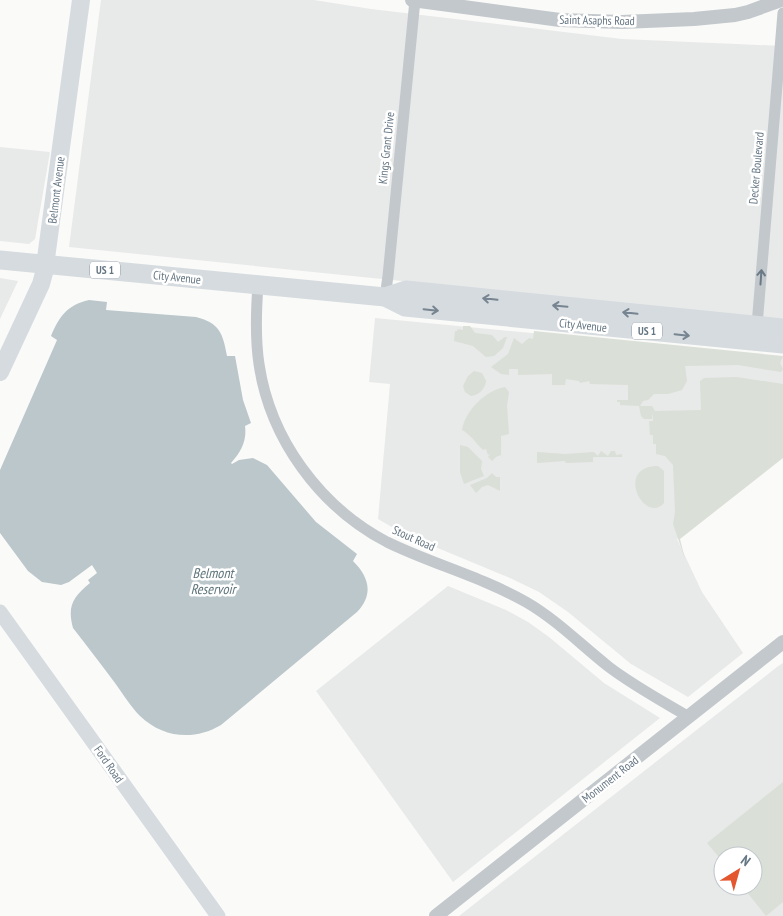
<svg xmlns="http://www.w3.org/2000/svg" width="783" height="916" font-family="'PT Sans Narrow',sans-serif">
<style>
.built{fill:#e8e9e9;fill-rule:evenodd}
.green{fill:#dadfd7}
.water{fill:#bbc7cb}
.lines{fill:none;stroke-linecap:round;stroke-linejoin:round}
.minor{stroke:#c3c8cc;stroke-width:11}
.tertiary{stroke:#c3c8cc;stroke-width:14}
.secondary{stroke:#d6dbdf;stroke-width:15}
.primary{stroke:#d6dbdf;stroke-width:18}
.trunk{stroke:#d6dbdf;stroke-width:19}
.oneway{stroke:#6a7a87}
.oneway2{stroke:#768591}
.labels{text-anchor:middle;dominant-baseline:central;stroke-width:5;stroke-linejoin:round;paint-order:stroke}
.shield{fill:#fff;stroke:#939fa8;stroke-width:1}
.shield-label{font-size:11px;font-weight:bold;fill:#657683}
.street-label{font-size:12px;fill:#657683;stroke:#fff}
.water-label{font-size:14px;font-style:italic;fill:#60757c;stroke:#fff}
</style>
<rect width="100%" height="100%" fill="#fafaf8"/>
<!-- built -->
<g class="built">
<path d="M 101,0 L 314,0 L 371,9 L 622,39 L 783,46 L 783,320 L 69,247 Z"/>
<path d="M 0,147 L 50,152 L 35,239 L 29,244 L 0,241 Z"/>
<path d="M 0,278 L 18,281 L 0,319 Z"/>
<path d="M 375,318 L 783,357 L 783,454 L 677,539 L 702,592 L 743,653 L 688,697 L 631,664 L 568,612 L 539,592 L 510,578 L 404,534 L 378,519 L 390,384 L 369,382 Z"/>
<path d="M 448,586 L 506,610 L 528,622 L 549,637 L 604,683 L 660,718 L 453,882 L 316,691 Z"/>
<path d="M 783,663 L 783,916 L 459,916 L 777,667 ZM 723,856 L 753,856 L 753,886 L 723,886 Z"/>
</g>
<!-- green -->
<g class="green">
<path d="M 463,326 L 470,326 L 475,333 L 492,335 L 498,342 L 505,337 L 507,337 L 503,348 L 494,356 L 486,357 L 473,346 L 454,341 L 455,331 L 457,331 L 458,329 L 463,330 Z"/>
<path d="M 534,331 L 783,356 L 780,363 L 783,369 L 781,372 L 738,365 L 685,366 L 687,381 L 682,390 L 668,394 L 654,394 L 648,400 L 643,401 L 640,406 L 652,406 L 655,411 L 701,410 L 700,381 L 704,378 L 736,377 L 783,384 L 783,458 L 680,539 L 685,559 L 673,524 L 675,512 L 673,465 L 665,456 L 656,454 L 656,444 L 653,444 L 653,435 L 650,435 L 649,421 L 653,421 L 653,412 L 652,419 L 644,419 L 641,416 L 639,406 L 620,405 L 620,402 L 617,402 L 617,400 L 628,400 L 628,385 L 590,384 L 589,381 L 580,383 L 579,381 L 566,379 L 565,385 L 552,385 L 552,374 L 518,375 L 518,369 L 509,369 L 509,375 L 501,374 L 491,367 L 508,354 L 514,338 L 522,344 L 529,338 L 533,339 Z"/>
<path d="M 474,371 L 482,373 L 486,381 C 485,389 479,395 471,396 L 465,392 L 463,386 L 468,376 Z"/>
<path d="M 505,387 L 509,392 L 507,406 L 509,434 L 501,436 L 501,455 L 496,457 L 492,461 L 488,457 L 491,453 L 488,455 L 486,449 L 483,450 C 477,444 468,432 462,430 C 465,411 486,390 505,387 Z"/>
<path d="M 460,445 L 468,447 L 482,461 L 481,469 L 484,476 L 464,484 L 460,472 Z"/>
<path d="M 601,451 L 608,456 L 611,451 L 615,451 L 616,455 L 622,454 L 622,457 L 593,457 L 593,462 L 566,463 L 565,461 L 537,463 L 537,452 L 565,454 L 594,452 L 598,456 Z"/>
<path d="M 658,466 L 664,471 L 664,503 C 644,525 614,466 658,466 Z"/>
<path d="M 492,473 L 496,477 L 500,477 L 500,491 L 488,485 L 482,487 L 476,493 L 470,485 L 487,478 Z"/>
<path d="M 783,782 L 783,902 L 766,916 L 742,886 L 753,886 L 753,856 L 723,856 L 723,862 L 707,843 Z"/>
</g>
<!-- water -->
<path class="water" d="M 89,300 L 107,302 L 106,310 L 196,317 C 220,323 223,334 227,356 L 235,356 L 243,400 L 251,423 L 245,426 C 247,441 241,452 231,463 L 232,464 L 239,460 L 253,458 L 267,465 L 316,522 L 357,554 L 353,561 C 369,577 374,594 357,612 L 221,725 C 194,741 163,738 140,716 C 131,707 123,694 115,683 C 101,664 87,646 73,628 C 67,606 73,597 90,583 L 88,580 L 97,573 L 92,565 L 69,582 L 61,585 L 42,582 L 28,571 L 0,533 L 0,470 L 57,340 L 51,336 C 59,317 67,305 89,300 Z"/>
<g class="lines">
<!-- minor -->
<g class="minor">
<path d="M 258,285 C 256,312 255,338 259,364 C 270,439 320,507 387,542 C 432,564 482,577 526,602 C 557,620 581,645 609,667 C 634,686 662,701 689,717"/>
<path d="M 385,297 L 388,276 L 415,0"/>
<path d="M 757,325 L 783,13"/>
</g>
<!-- tertiary -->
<g class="tertiary">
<path d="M 412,0 L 560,20 L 622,22 L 694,19 L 735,15 L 748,12 L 781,0"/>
<path d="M 436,916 L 783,642"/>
</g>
<!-- secondary -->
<path class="secondary" d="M 0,612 L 218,916"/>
<!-- primary -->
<path class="primary" d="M 0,372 L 41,284 L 44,273 L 81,0"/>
<!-- trunk -->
<g class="trunk">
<path d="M 0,260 L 385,297 L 405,307 L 783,344"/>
<path d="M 385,297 L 406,290 L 783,328"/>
</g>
</g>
<!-- one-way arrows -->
<defs><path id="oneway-shaft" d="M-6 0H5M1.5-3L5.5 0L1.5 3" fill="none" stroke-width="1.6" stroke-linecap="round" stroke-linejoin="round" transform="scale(1.25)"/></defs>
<use class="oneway" href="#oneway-shaft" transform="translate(761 277) rotate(-86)"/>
<g class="oneway2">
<use href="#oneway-shaft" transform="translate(490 299) rotate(-174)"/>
<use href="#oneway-shaft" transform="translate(560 306) rotate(-175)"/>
<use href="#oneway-shaft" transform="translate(431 310) rotate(6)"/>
<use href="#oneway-shaft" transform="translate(630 313) rotate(-174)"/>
<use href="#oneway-shaft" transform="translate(682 335) rotate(6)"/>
</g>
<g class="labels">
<!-- shield labels -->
<g class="shield">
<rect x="90" y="261.5" width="30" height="17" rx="4"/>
<rect x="632" y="322.5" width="30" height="17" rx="4"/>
</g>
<g class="shield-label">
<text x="105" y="270">US 1</text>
<text x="647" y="331">US 1</text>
</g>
<!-- street labels -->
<g class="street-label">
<text transform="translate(597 20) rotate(1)">Saint Asaphs Road</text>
<text transform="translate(386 148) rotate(-84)">Kings Grant Drive</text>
<text transform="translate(756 168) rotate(-85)">Decker Boulevard</text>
<text transform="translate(56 190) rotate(-83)">Belmont Avenue</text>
<text transform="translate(177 277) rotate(6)">City Avenue</text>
<text transform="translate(583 325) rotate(6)">City Avenue</text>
<text transform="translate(414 538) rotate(24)">Stout Road</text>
<text transform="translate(109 764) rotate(55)">Ford Road</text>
<text transform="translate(610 779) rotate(-38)">Monument Road</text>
</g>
<!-- water labels -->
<g class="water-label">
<text x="213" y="573">Belmont<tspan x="213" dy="16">Reservoir</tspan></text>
</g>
</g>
<!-- north arrow -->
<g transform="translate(738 871) rotate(37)"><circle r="24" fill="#ffffff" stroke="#c1c8cd"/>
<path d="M0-4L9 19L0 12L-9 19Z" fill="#e4572e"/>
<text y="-8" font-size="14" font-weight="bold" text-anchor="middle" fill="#657683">N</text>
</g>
</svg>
